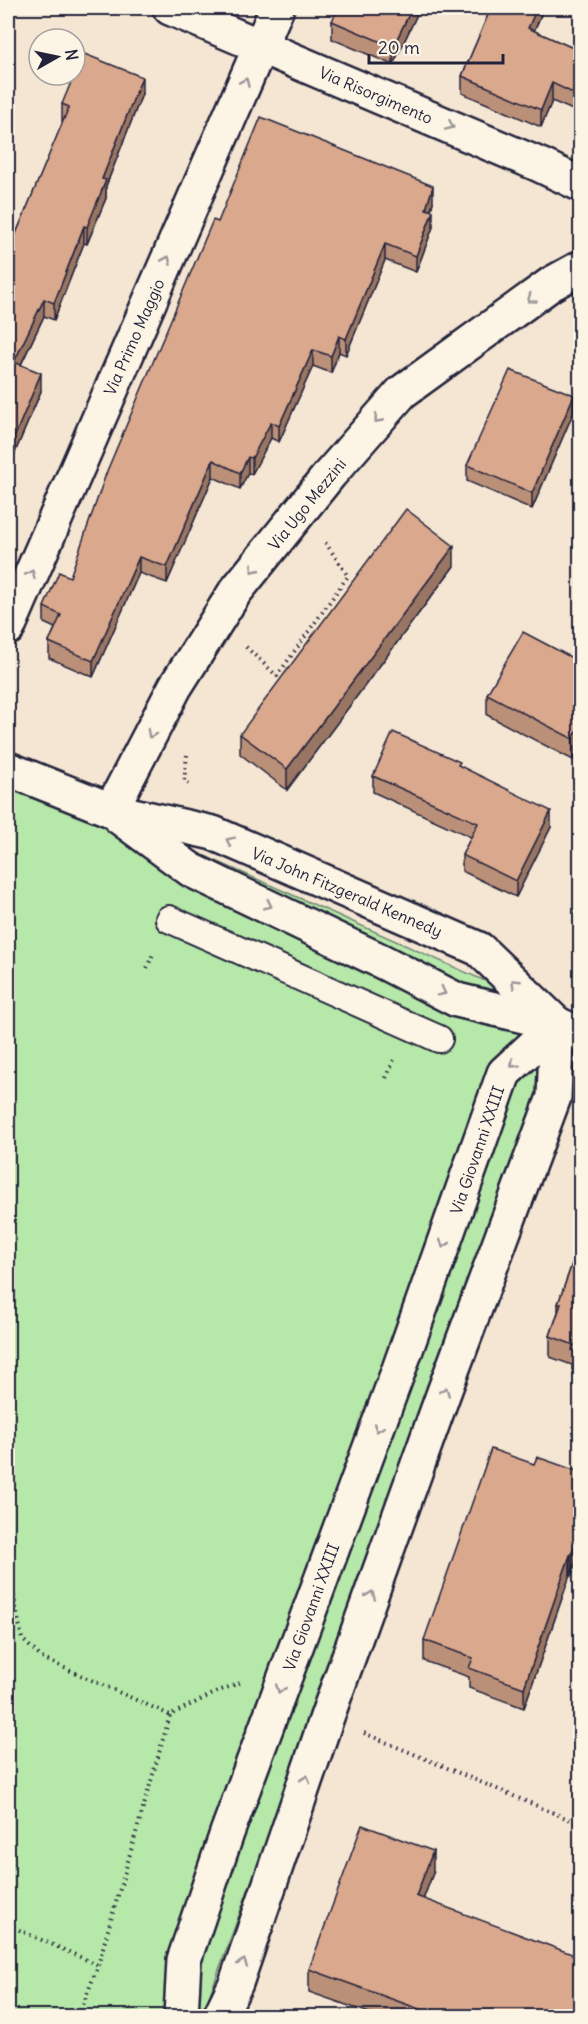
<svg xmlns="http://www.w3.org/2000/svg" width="588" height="2024" font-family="Delius,sans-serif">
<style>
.green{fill:#b6e8a9;stroke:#6c8572;stroke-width:1.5}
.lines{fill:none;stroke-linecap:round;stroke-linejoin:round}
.service-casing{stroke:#22223b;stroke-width:30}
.minor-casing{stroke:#22223b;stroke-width:38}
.path{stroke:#22223b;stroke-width:4;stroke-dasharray:1.5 4.5;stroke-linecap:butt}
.service{stroke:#fcf5e5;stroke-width:26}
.minor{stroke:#fcf5e5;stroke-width:33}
.wall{fill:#bb9079;stroke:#22223b;stroke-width:1.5}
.shaded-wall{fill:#997663;stroke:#22223b;stroke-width:1.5}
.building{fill:#daa88d;stroke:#22223b;stroke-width:1.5}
.oneway{stroke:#9a9698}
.labels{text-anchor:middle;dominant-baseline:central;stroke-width:4.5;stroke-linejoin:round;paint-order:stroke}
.street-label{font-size:16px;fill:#22223b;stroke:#fcf5e5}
</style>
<rect width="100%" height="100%" fill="#f5e6d3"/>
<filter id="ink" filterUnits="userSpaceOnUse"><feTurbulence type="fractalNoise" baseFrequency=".0167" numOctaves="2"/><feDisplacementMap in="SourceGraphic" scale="12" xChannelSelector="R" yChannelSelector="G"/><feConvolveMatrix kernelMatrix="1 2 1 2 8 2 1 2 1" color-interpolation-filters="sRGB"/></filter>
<g filter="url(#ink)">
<!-- green -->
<path class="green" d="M 8,768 L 510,992 L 554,1058 L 202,2016 L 8,2016 Z"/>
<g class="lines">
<defs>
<path id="service" d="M 169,919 L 439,1039"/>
<g id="minor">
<path d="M 170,8 L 540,165 L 580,184"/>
<path d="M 8,628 L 277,8"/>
<path d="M 8,769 L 111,810 L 213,833 L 479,949 L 557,1024"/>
<path d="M 111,810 L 175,687 L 235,592 L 330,474 L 402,392 L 551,284 L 580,268"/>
<path d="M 119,817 L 191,870 L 383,962 L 457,1000 L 557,1024 L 580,1034"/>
<path d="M 181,2016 L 184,1960 L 227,1833 L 398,1372 L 504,1073 L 557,1024"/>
<path d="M 220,2016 L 236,1983 L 327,1717 L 444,1392 L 554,1097 L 557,1024"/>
</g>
</defs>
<!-- service casing -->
<use href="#service" class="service-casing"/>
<!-- minor casing -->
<use href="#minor" class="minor-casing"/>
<!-- path -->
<g class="path">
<path d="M 246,647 L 277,676 L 348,576 L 325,542"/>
<path d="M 187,755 L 184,781 L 189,784"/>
<path d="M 147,968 L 154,952"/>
<path d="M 386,1078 L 394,1060"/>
<path d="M 8,1566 L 22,1639 L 42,1658 L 170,1715"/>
<path d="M 364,1733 L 580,1824"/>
<path d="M 8,1925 L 98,1965"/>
<path d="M 79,2016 L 98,1965 L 170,1715 L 221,1690 L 240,1683"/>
</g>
<!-- service -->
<use href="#service" class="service"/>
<!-- minor -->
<use href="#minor" class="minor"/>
</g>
<!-- wall -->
<g class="wall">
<path d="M 420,8 L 393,65 L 332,39 L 332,21 Z"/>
<path d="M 491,8 L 544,8 L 534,31 L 580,51 L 580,99 L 575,111 L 552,101 L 541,127 L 462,93 L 462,76 Z"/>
<path d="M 142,94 L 106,186 L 106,198 L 87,244 L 84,243 L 54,320 L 44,316 L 21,365 L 41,391 L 8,469 L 13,241 L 63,122 L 62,122 L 62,104 Z"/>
<path d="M 433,202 L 431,211 L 433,227 L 416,272 L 385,260 L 346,355 L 339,352 L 331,373 L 313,366 L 279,442 L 271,438 L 252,474 L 248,473 L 240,489 L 213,477 L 167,583 L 139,573 L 93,677 L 49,658 L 49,642 L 55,628 L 44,623 L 44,607 L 70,577 L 218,222 Z"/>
<path d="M 574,411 L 532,509 L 467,481 L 467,465 Z"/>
<path d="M 454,566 L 287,790 L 240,754 L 240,734 Z"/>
<path d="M 580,662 L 580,744 L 573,760 L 487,715 L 487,694 Z"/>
<path d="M 460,766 L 551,827 L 516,897 L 462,871 L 462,855 L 471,837 L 373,792 L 373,776 Z"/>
<path d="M 580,902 L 580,931 L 575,928 L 575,912 Z"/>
<path d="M 580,1241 L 580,1373 L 572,1370 L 572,1365 L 550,1357 L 550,1336 L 558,1312 L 558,1304 Z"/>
<path d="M 534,1464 L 580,1472 L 571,1576 L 570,1575 L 524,1708 L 469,1688 L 469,1677 L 424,1661 L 424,1640 Z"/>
<path d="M 433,1873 L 423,1899 L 580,2016 L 378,2016 L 309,1992 L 309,1969 Z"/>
</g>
<!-- shaded-wall -->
<g class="shaded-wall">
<path d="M 412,8 L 420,8 L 393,65 L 393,47 Z"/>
<path d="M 537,8 L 544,8 L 528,45 L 528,28 Z"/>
<path d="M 142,77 L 142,94 L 106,186 L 106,198 L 87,244 L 87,227 L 102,179 Z"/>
<path d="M 580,81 L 580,99 L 575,111 L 575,94 Z"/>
<path d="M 552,83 L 552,101 L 541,127 L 541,110 Z"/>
<path d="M 433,186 L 433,202 L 426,225 L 426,209 Z"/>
<path d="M 433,211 L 433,227 L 416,272 L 416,256 Z"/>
<path d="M 84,226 L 84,243 L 54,320 L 54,303 Z"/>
<path d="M 385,244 L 385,260 L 346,355 L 346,339 Z"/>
<path d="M 44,299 L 44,316 L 14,379 L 14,362 Z"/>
<path d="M 339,336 L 339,352 L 331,373 L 331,356 Z"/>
<path d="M 313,350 L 313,366 L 279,442 L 279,426 Z"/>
<path d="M 41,373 L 41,391 L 8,469 L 8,452 Z"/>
<path d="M 574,395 L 574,411 L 532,509 L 532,493 Z"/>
<path d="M 271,422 L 271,438 L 252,474 L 252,458 Z"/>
<path d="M 248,457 L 248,473 L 240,489 L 240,473 Z"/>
<path d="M 213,460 L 213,477 L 167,583 L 167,567 Z"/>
<path d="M 454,546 L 454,566 L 287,790 L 287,769 Z"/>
<path d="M 139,557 L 139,573 L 93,677 L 93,661 Z"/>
<path d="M 580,724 L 580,744 L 573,760 L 573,739 Z"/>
<path d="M 551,811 L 551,827 L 516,897 L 516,881 Z"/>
<path d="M 580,1530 L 580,1551 L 571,1576 L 571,1555 Z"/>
<path d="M 570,1555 L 570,1575 L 524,1708 L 524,1688 Z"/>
<path d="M 433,1851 L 433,1873 L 416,1919 L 416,1896 Z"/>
</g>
<!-- building -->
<g class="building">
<path d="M 338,8 L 412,8 L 393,47 L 332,21 Z"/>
<path d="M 491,8 L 537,8 L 528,28 L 580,51 L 580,81 L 575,94 L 552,83 L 541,110 L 462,76 Z"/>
<path d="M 82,53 L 142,77 L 102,179 L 106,180 L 87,227 L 84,226 L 54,303 L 44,299 L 14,362 L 41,373 L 8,452 L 8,239 L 13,241 L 69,107 L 62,104 L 74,75 L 75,75 L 75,71 Z"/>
<path d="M 261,117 L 433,186 L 426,209 L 433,211 L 416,256 L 385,244 L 346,339 L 339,336 L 331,356 L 313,350 L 279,426 L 271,422 L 252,458 L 248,457 L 240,473 L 213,460 L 167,567 L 139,557 L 93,661 L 49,642 L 61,615 L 44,607 L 59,572 L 70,577 L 107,471 L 213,220 L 218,222 Z"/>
<path d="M 510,370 L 574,395 L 532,493 L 467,465 Z"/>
<path d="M 406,509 L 454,546 L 287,769 L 240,734 Z"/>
<path d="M 523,632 L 580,662 L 580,724 L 573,739 L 487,694 Z"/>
<path d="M 393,732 L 460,762 L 458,765 L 551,811 L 516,881 L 462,855 L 478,823 L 373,776 Z"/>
<path d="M 580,902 L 580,915 L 575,912 Z"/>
<path d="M 580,1241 L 580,1352 L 572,1350 L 574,1345 L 550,1336 L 561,1304 L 558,1304 Z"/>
<path d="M 491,1449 L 534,1464 L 537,1457 L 580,1472 L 580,1530 L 571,1555 L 570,1555 L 524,1688 L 469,1668 L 473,1658 L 424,1640 Z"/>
<path d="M 362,1825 L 433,1851 L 416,1896 L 580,1957 L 580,2016 L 419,2016 L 422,2010 L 309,1969 Z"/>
</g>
<!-- one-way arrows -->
<defs><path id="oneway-chevron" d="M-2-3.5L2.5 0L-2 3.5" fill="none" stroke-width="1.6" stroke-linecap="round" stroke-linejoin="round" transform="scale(1.5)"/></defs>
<g class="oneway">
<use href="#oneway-chevron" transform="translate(245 82) rotate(-66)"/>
<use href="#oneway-chevron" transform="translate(450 126) rotate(23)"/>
<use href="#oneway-chevron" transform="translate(167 260) rotate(-66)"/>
<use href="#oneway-chevron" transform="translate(531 299) rotate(144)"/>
<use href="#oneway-chevron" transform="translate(378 419) rotate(132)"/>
<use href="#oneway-chevron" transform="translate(254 569) rotate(129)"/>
<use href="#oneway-chevron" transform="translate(31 574) rotate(-66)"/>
<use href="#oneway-chevron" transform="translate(151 734) rotate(118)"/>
<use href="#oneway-chevron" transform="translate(230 841) rotate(-154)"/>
<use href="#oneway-chevron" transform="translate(268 905) rotate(26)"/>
<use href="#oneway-chevron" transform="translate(515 983) rotate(-136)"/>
<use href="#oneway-chevron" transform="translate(442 992) rotate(27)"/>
<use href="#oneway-chevron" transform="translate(514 1064) rotate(137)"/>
<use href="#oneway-chevron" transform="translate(444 1244) rotate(109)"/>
<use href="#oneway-chevron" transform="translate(445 1391) rotate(-70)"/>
<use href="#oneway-chevron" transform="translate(378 1428) rotate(110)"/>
<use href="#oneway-chevron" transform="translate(371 1595) rotate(-70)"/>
<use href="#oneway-chevron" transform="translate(280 1689) rotate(110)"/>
<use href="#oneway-chevron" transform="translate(306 1779) rotate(-71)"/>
<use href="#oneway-chevron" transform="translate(243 1963) rotate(-71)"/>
</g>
</g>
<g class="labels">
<!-- street labels -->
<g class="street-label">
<text transform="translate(376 95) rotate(23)">Via Risorgimento</text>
<text transform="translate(134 337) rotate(-66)">Via Primo Maggio</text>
<text transform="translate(307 504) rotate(-51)">Via Ugo Mezzini</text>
<text transform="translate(347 892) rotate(23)">Via John Fitzgerald Kennedy</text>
<text transform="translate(477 1150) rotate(-71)">Via Giovanni XXIII</text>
<text transform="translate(311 1607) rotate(-70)">Via Giovanni XXIII</text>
</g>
</g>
<!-- margin -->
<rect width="588" height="2024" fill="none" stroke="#fcf5e5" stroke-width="30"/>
<rect x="15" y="15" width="558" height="1994" fill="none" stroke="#22223b" stroke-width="2" filter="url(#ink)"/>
<!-- north arrow -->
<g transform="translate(57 57) rotate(81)"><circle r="28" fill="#fcf5e5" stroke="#a5a1a1" stroke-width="1.5"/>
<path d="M0-4.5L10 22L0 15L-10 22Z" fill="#22223b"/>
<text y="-9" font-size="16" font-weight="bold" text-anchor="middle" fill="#22223b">N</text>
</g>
<!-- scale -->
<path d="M369 54v9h134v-9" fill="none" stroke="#22223b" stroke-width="3"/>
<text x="378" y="54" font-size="18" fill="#22223b" stroke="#fcf5e5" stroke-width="4.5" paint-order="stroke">20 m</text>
</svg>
